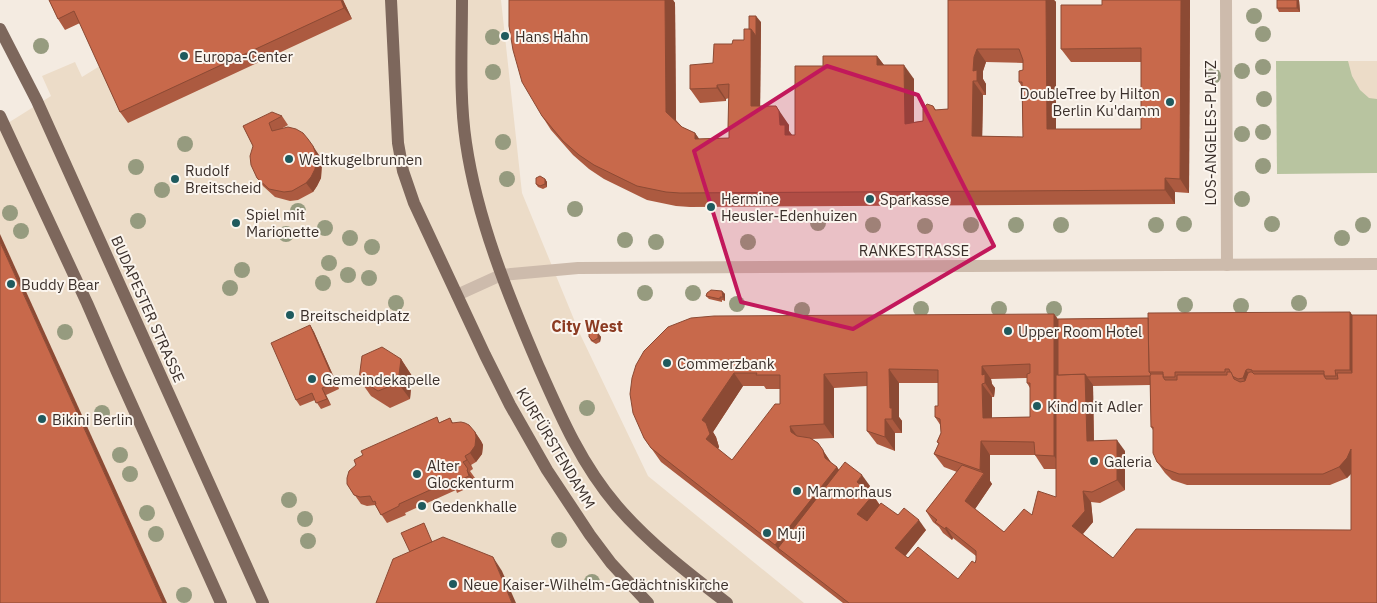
<svg xmlns="http://www.w3.org/2000/svg" width="1377" height="603" font-family="'IBM Plex Sans',sans-serif">
<style>
.green{fill:#b8c4a0}
.plaza{fill:#ecdcc8}
.lines{fill:none;stroke-linecap:round;stroke-linejoin:round}
.minor{stroke:#cdbbac;stroke-width:12}
.major{stroke:#7d675c;stroke-width:12}
.tree{fill:#969b7f}
.wall{fill:#ac5a40;fill-rule:evenodd}
.shaded-wall{fill:#8c4a34}
.building{fill:#c8694b;stroke:#8c4a34;fill-rule:evenodd}
.marked{fill:#c2185b;fill-opacity:0.2;stroke:#c2185b;stroke-width:4;stroke-linejoin:round}
.poi-dot{fill:#1f5a5e;stroke:#fbf5ee;stroke-width:2}
.labels{text-anchor:middle;dominant-baseline:central;stroke-width:4;stroke-linejoin:round;paint-order:stroke}
.poi-label{font-size:15px;fill:#3b302b;stroke:#fbf5ee;text-anchor:start}
.street-label{font-size:15px;fill:#3b302b;stroke:#fbf5ee}
.neighbourhood-label{font-size:16px;font-weight:bold;fill:#8c3b22;stroke:#fbf5ee}
</style>
<rect width="100%" height="100%" fill="#f4ebe1"/>
<!-- green -->
<path class="green" d="M 1276,61 L 1377,61 L 1377,173 L 1277,174 Z"/>
<!-- plaza -->
<g class="plaza">
<path d="M 230,0 L 501,0 L 522,193 L 580,334 L 648,476 L 804,603 L 144,603 L 0,295 L 0,128 L 51,96 L 42,76 L 75,62 L 82,77 L 116,56 Z"/>
<path d="M 1348,61 L 1377,61 L 1377,99 L 1369,98 L 1360,90 L 1352,76 Z"/>
</g>
<g class="lines">
<!-- minor -->
<g class="minor">
<path d="M 1226,0 L 1227,265"/>
<path d="M 457,295 L 501,275 L 578,268 L 1377,264"/>
</g>
<!-- major -->
<g class="major">
<path d="M 391,0 L 398,143 L 403,171 L 414,203 L 485,355 L 510,405 L 547,470 L 590,535 L 611,563 L 648,603"/>
<path d="M 462,0 C 462,47 459,96 466,143 C 477,219 508,295 538,365 C 560,415 581,464 617,506 C 649,543 688,573 727,603"/>
<path d="M 0,29 L 37,101 L 263,603"/>
<path d="M 0,116 L 87,303 L 117,372 L 221,603"/>
</g>
</g>
<!-- trees -->
<g class="tree">
<circle cx="1254" cy="16" r="8"/>
<circle cx="1263" cy="34" r="8"/>
<circle cx="493" cy="37" r="8"/>
<circle cx="41" cy="46" r="8"/>
<circle cx="1263" cy="67" r="8"/>
<circle cx="1242" cy="71" r="8"/>
<circle cx="493" cy="72" r="8"/>
<circle cx="1213" cy="76" r="8"/>
<circle cx="1264" cy="99" r="8"/>
<circle cx="1263" cy="132" r="8"/>
<circle cx="1242" cy="134" r="8"/>
<circle cx="503" cy="142" r="8"/>
<circle cx="185" cy="144" r="8"/>
<circle cx="1263" cy="166" r="8"/>
<circle cx="136" cy="167" r="8"/>
<circle cx="507" cy="179" r="8"/>
<circle cx="162" cy="190" r="8"/>
<circle cx="1242" cy="199" r="8"/>
<circle cx="575" cy="209" r="8"/>
<circle cx="298" cy="211" r="8"/>
<circle cx="10" cy="213" r="8"/>
<circle cx="138" cy="221" r="8"/>
<circle cx="818" cy="223" r="8"/>
<circle cx="1184" cy="224" r="8"/>
<circle cx="1272" cy="224" r="8"/>
<circle cx="873" cy="225" r="8"/>
<circle cx="971" cy="225" r="8"/>
<circle cx="1016" cy="225" r="8"/>
<circle cx="1061" cy="225" r="8"/>
<circle cx="1156" cy="225" r="8"/>
<circle cx="1363" cy="225" r="8"/>
<circle cx="925" cy="226" r="8"/>
<circle cx="325" cy="228" r="8"/>
<circle cx="21" cy="231" r="8"/>
<circle cx="286" cy="234" r="8"/>
<circle cx="350" cy="238" r="8"/>
<circle cx="1342" cy="238" r="8"/>
<circle cx="625" cy="240" r="8"/>
<circle cx="656" cy="242" r="8"/>
<circle cx="748" cy="242" r="8"/>
<circle cx="372" cy="247" r="8"/>
<circle cx="329" cy="263" r="8"/>
<circle cx="242" cy="270" r="8"/>
<circle cx="348" cy="275" r="8"/>
<circle cx="369" cy="278" r="8"/>
<circle cx="323" cy="283" r="8"/>
<circle cx="230" cy="288" r="8"/>
<circle cx="645" cy="293" r="8"/>
<circle cx="693" cy="293" r="8"/>
<circle cx="396" cy="303" r="8"/>
<circle cx="1299" cy="303" r="8"/>
<circle cx="737" cy="304" r="8"/>
<circle cx="1185" cy="305" r="8"/>
<circle cx="1241" cy="306" r="8"/>
<circle cx="921" cy="309" r="8"/>
<circle cx="999" cy="309" r="8"/>
<circle cx="1054" cy="309" r="8"/>
<circle cx="802" cy="310" r="8"/>
<circle cx="65" cy="332" r="8"/>
<circle cx="587" cy="408" r="8"/>
<circle cx="102" cy="413" r="8"/>
<circle cx="120" cy="455" r="8"/>
<circle cx="130" cy="474" r="8"/>
<circle cx="289" cy="500" r="8"/>
<circle cx="147" cy="513" r="8"/>
<circle cx="305" cy="519" r="8"/>
<circle cx="156" cy="534" r="8"/>
<circle cx="559" cy="540" r="8"/>
<circle cx="308" cy="541" r="8"/>
<circle cx="592" cy="582" r="8"/>
<circle cx="184" cy="595" r="8"/>
</g>
<!-- wall -->
<g class="wall">
<path d="M 49,0 L 343,0 L 352,19 L 128,123 L 120,112 L 80,23 L 65,30 L 58,19 Z"/>
<path d="M 509,0 L 673,0 L 675,3 L 676,120 L 682,127 L 695,133 L 699,139 L 729,138 L 729,130 L 728,127 L 729,98 L 726,99 L 726,101 L 700,103 L 690,89 L 732,44 L 744,40 L 749,29 L 761,22 L 760,106 L 789,125 L 789,131 L 792,135 L 795,135 L 823,66 L 877,56 L 884,65 L 914,79 L 914,122 L 923,121 L 933,106 L 936,110 L 948,109 L 948,0 L 1054,0 L 1056,2 L 1056,129 L 1141,129 L 1141,62 L 1071,62 L 1061,49 L 1102,5 L 1190,0 L 1189,193 L 1175,192 L 1175,204 L 690,207 L 676,206 L 647,200 L 604,179 L 589,169 L 573,155 L 551,130 L 542,116 ZM 986,62 L 1023,63 L 1023,70 L 1019,82 L 1022,87 L 1023,137 L 982,136 L 983,95 L 986,95 L 986,84 L 983,79 L 983,71 Z"/>
<path d="M 1299,0 L 1300,12 L 1279,12 L 1277,8 Z"/>
<path d="M 282,116 L 288,125 L 281,129 L 319,155 L 322,162 L 321,178 L 317,186 L 313,192 L 298,200 L 290,201 L 275,197 L 263,186 L 257,178 L 253,146 L 243,126 Z"/>
<path d="M 545,179 L 547,182 L 547,187 L 543,189 L 538,187 L 536,184 Z"/>
<path d="M 722,291 L 725,294 L 725,301 L 722,300 L 722,302 L 709,299 L 706,296 Z"/>
<path d="M 1350,312 L 1352,315 L 1377,603 L 843,603 L 661,462 L 644,438 L 632,378 L 1054,314 L 1058,319 L 1148,318 ZM 1027,378 L 1027,383 L 1030,388 L 1030,417 L 992,418 L 992,397 L 994,397 L 995,388 L 992,384 L 991,379 ZM 899,383 L 938,383 L 938,406 L 935,417 L 941,426 L 941,433 L 937,442 L 939,444 L 934,454 L 944,467 L 957,472 L 926,511 L 933,522 L 939,527 L 943,533 L 952,540 L 953,538 L 976,556 L 976,560 L 975,563 L 958,579 L 908,558 L 905,556 L 926,530 L 880,505 L 873,495 L 867,490 L 870,486 L 839,470 L 837,467 L 832,464 L 818,443 L 812,439 L 834,438 L 834,388 L 867,386 L 867,431 L 877,444 L 895,451 L 895,433 L 902,433 L 902,421 L 899,417 ZM 1150,385 L 1151,427 L 1153,430 L 1157,462 L 1165,473 L 1172,480 L 1187,485 L 1330,485 L 1347,478 L 1351,474 L 1351,530 L 1113,558 L 1083,534 L 1093,522 L 1091,502 L 1100,503 L 1125,490 L 1125,451 L 1094,441 L 1093,386 ZM 743,386 L 764,386 L 766,389 L 780,389 L 780,404 L 732,460 L 718,449 L 719,447 L 716,437 L 713,432 ZM 990,455 L 1035,455 L 1044,469 L 1056,469 L 1056,497 L 1032,515 L 1004,532 L 975,509 L 992,484 L 990,481 Z"/>
<path d="M 310,325 L 314,332 L 339,389 L 326,395 L 331,405 L 321,409 L 315,400 L 300,406 L 296,400 Z"/>
<path d="M 598,333 L 601,337 L 600,342 L 596,344 L 591,341 L 589,337 Z"/>
<path d="M 401,359 L 412,376 L 410,399 L 390,408 L 371,396 L 359,379 Z"/>
<path d="M 450,418 L 453,423 L 475,432 L 481,441 L 483,445 L 482,454 L 476,462 L 471,465 L 473,469 L 470,471 L 475,478 L 473,479 L 476,484 L 457,493 L 456,490 L 405,513 L 406,515 L 387,523 L 375,505 L 367,506 L 361,504 L 347,484 L 356,465 L 363,455 Z"/>
</g>
<!-- shaded-wall -->
<g class="shaded-wall">
<path d="M 341,0 L 343,0 L 352,19 L 344,8 Z"/>
<path d="M 665,0 L 673,0 L 675,3 L 676,126 L 666,112 Z"/>
<path d="M 1046,0 L 1054,0 L 1056,2 L 1056,142 L 1047,129 Z"/>
<path d="M 1181,0 L 1190,0 L 1189,193 L 1180,179 Z"/>
<path d="M 1297,0 L 1299,0 L 1300,12 L 1297,8 Z"/>
<path d="M 756,16 L 761,22 L 760,120 L 751,106 L 751,29 Z"/>
<path d="M 977,49 L 986,62 L 983,71 L 983,79 L 986,84 L 986,95 L 977,81 L 973,71 L 974,57 Z"/>
<path d="M 877,56 L 887,69 L 877,65 Z"/>
<path d="M 904,65 L 914,79 L 914,137 L 905,124 Z"/>
<path d="M 973,81 L 983,95 L 982,149 L 972,136 Z"/>
<path d="M 717,85 L 726,99 L 726,101 L 717,88 Z"/>
<path d="M 776,106 L 789,125 L 789,131 L 795,139 L 785,135 L 780,125 Z"/>
<path d="M 695,133 L 705,147 L 695,139 Z"/>
<path d="M 313,146 L 319,155 L 322,162 L 321,178 L 317,186 L 313,192 L 306,183 Z"/>
<path d="M 1165,178 L 1175,192 L 1175,204 L 1165,190 Z"/>
<path d="M 545,179 L 547,182 L 547,187 L 545,184 Z"/>
<path d="M 0,234 L 167,603 L 163,603 L 0,242 Z"/>
<path d="M 722,291 L 725,294 L 725,301 L 723,297 Z"/>
<path d="M 1350,312 L 1360,326 L 1360,384 L 1350,370 Z"/>
<path d="M 1054,314 L 1064,328 L 1064,470 L 1054,456 Z"/>
<path d="M 310,325 L 314,332 L 339,389 L 335,383 Z"/>
<path d="M 598,333 L 601,337 L 600,342 L 598,338 Z"/>
<path d="M 401,359 L 412,376 L 410,399 L 398,383 Z"/>
<path d="M 982,366 L 991,379 L 992,384 L 995,388 L 994,397 L 985,383 L 982,375 Z"/>
<path d="M 889,369 L 899,383 L 899,417 L 902,421 L 902,433 L 892,419 L 890,408 Z"/>
<path d="M 1246,370 L 1256,383 L 1252,392 L 1243,378 Z"/>
<path d="M 734,373 L 743,386 L 713,432 L 716,437 L 719,447 L 715,453 L 706,439 L 702,420 Z"/>
<path d="M 824,374 L 834,388 L 834,438 L 824,424 Z"/>
<path d="M 1085,374 L 1093,385 L 1094,452 L 1087,441 Z"/>
<path d="M 982,384 L 992,397 L 992,432 L 983,418 Z"/>
<path d="M 322,388 L 326,395 L 331,405 L 327,399 Z"/>
<path d="M 885,419 L 895,433 L 895,451 L 885,437 Z"/>
<path d="M 790,426 L 800,440 L 791,432 Z"/>
<path d="M 475,432 L 481,441 L 483,445 L 482,454 L 476,462 L 470,453 Z"/>
<path d="M 1117,440 L 1125,451 L 1125,490 L 1117,480 Z"/>
<path d="M 981,441 L 990,455 L 990,481 L 992,484 L 973,512 L 965,501 L 984,474 L 980,470 Z"/>
<path d="M 818,443 L 832,464 L 837,467 L 846,481 L 778,548 L 785,558 L 775,545 L 825,458 Z"/>
<path d="M 1351,449 L 1355,469 L 1347,478 L 1339,467 Z"/>
<path d="M 465,456 L 471,465 L 473,469 L 467,460 Z"/>
<path d="M 467,470 L 473,479 L 476,484 L 469,476 Z"/>
<path d="M 862,475 L 870,486 L 864,493 L 857,482 Z"/>
<path d="M 1083,491 L 1091,502 L 1093,522 L 1080,537 L 1072,526 Z"/>
<path d="M 873,495 L 880,506 L 865,525 L 857,514 Z"/>
<path d="M 919,520 L 926,530 L 903,559 L 895,548 Z"/>
<path d="M 946,527 L 953,538 L 952,540 L 945,529 Z"/>
<path d="M 493,557 L 502,571 L 516,603 L 512,603 Z"/>
</g>
<!-- building -->
<g class="building">
<path d="M 49,0 L 341,0 L 344,8 L 120,112 L 74,11 L 58,19 Z"/>
<path d="M 509,0 L 665,0 L 666,112 L 682,127 L 695,133 L 695,139 L 729,138 L 729,127 L 728,127 L 729,84 L 717,85 L 717,88 L 690,89 L 690,65 L 713,63 L 714,44 L 732,44 L 733,40 L 744,40 L 744,29 L 751,29 L 751,106 L 776,106 L 779,111 L 780,125 L 785,125 L 785,135 L 795,135 L 795,66 L 823,66 L 823,56 L 877,56 L 877,65 L 904,65 L 905,124 L 923,121 L 923,109 L 927,104 L 933,106 L 935,110 L 948,109 L 948,0 L 1046,0 L 1047,129 L 1141,129 L 1141,48 L 1061,49 L 1061,5 L 1102,5 L 1102,0 L 1181,0 L 1180,179 L 1165,178 L 1165,190 L 680,193 L 666,192 L 637,186 L 594,165 L 579,155 L 563,141 L 542,116 L 522,82 L 513,50 L 509,26 ZM 977,49 L 1019,49 L 1023,60 L 1023,70 L 1019,71 L 1019,82 L 1022,82 L 1023,137 L 972,136 L 973,81 L 977,81 L 977,70 L 973,71 L 974,57 Z"/>
<rect x="1277" y="0" width="20" height="8"/>
<path d="M 749,16 L 756,16 L 756,36 L 751,29 L 749,29 Z"/>
<path d="M 272,112 L 282,116 L 269,123 L 272,131 L 288,127 L 296,129 L 303,133 L 308,139 L 313,146 L 316,154 L 315,169 L 311,177 L 306,183 L 292,191 L 284,192 L 269,189 L 257,178 L 251,165 L 250,156 L 253,146 L 243,126 Z"/>
<path d="M 540,176 L 545,179 L 545,184 L 540,186 L 536,184 L 536,178 Z"/>
<path d="M 0,242 L 163,603 L 0,603 Z"/>
<path d="M 711,290 L 722,291 L 723,297 L 720,297 L 720,299 L 706,296 L 707,293 Z"/>
<path d="M 1350,312 L 1350,370 L 1335,370 L 1336,376 L 1324,376 L 1324,371 L 1252,371 L 1252,370 L 1248,369 L 1246,370 L 1243,378 L 1238,379 L 1232,376 L 1229,369 L 1225,369 L 1225,372 L 1175,372 L 1175,377 L 1163,377 L 1163,372 L 1149,372 L 1148,313 Z"/>
<path d="M 1054,314 L 1054,456 L 1035,455 L 1034,442 L 981,441 L 980,470 L 934,454 L 939,443 L 937,442 L 941,433 L 940,419 L 935,417 L 935,406 L 938,406 L 938,370 L 889,369 L 890,408 L 892,408 L 892,419 L 885,419 L 885,437 L 867,431 L 867,372 L 824,374 L 824,424 L 790,426 L 791,432 L 797,436 L 810,438 L 818,443 L 823,450 L 825,458 L 837,467 L 775,545 L 651,448 L 644,438 L 633,413 L 630,394 L 632,378 L 636,365 L 644,351 L 668,327 L 691,318 L 714,316 ZM 1030,364 L 1030,373 L 1027,374 L 1027,383 L 1030,383 L 1030,417 L 983,418 L 982,384 L 985,383 L 985,374 L 982,375 L 982,366 ZM 734,373 L 757,373 L 756,375 L 780,375 L 780,404 L 775,404 L 732,460 L 706,439 L 710,434 L 706,423 L 702,420 Z"/>
<path d="M 1352,315 L 1377,315 L 1377,603 L 849,603 L 778,548 L 845,462 L 862,475 L 857,482 L 873,495 L 857,514 L 867,521 L 881,503 L 898,515 L 904,508 L 919,520 L 895,548 L 908,558 L 918,547 L 958,579 L 972,561 L 975,563 L 976,560 L 976,551 L 946,527 L 945,529 L 935,522 L 937,520 L 926,511 L 962,465 L 984,473 L 965,501 L 1004,532 L 1024,509 L 1032,515 L 1038,491 L 1056,497 L 1056,375 L 1085,374 L 1087,441 L 1117,440 L 1117,480 L 1092,492 L 1083,491 L 1085,511 L 1072,526 L 1113,558 L 1136,529 L 1351,530 L 1351,449 L 1347,458 L 1339,467 L 1323,474 L 1179,474 L 1165,469 L 1157,462 L 1153,453 L 1153,427 L 1151,427 L 1150,374 L 1163,374 L 1163,377 L 1165,380 L 1177,380 L 1177,375 L 1227,375 L 1227,372 L 1231,372 L 1234,379 L 1240,382 L 1245,381 L 1248,373 L 1250,372 L 1252,372 L 1254,374 L 1324,374 L 1324,376 L 1326,379 L 1338,379 L 1337,373 L 1352,373 Z"/>
<path d="M 1148,318 L 1149,372 L 1151,374 L 1150,376 L 1087,377 L 1085,374 L 1058,375 L 1058,319 Z"/>
<path d="M 310,325 L 335,383 L 322,388 L 327,399 L 316,403 L 312,393 L 296,400 L 271,343 Z"/>
<path d="M 594,330 L 598,333 L 598,338 L 593,341 L 589,337 L 589,332 Z"/>
<path d="M 382,347 L 401,359 L 398,383 L 378,391 L 359,379 L 362,356 Z"/>
<path d="M 437,417 L 439,423 L 450,418 L 452,423 L 461,422 L 465,423 L 469,425 L 475,432 L 476,437 L 475,446 L 470,453 L 465,456 L 467,460 L 463,462 L 468,469 L 467,470 L 469,476 L 451,484 L 450,481 L 399,504 L 399,506 L 381,515 L 375,504 L 376,504 L 375,501 L 373,502 L 370,496 L 360,497 L 354,495 L 347,484 L 347,478 L 349,471 L 356,465 L 354,460 L 363,455 L 361,451 Z"/>
<path d="M 424,523 L 432,542 L 410,552 L 401,533 Z"/>
<path d="M 443,537 L 493,557 L 512,603 L 376,603 L 393,559 Z"/>
</g>
<!-- marked area -->
<path class="marked" d="M 827,66 L 918,95 L 994,246 L 853,329 L 741,302 L 694,151 Z"/>
<!-- markers -->
<g class="poi-dot">
<circle cx="505" cy="36" r="5"/>
<circle cx="184" cy="56" r="5"/>
<circle cx="1170" cy="102" r="5"/>
<circle cx="289" cy="159" r="5"/>
<circle cx="175" cy="179" r="5"/>
<circle cx="870" cy="199" r="5"/>
<circle cx="711" cy="207" r="5"/>
<circle cx="236" cy="223" r="5"/>
<circle cx="11" cy="284" r="5"/>
<circle cx="290" cy="315" r="5"/>
<circle cx="1008" cy="331" r="5"/>
<circle cx="667" cy="363" r="5"/>
<circle cx="312" cy="379" r="5"/>
<circle cx="1037" cy="406" r="5"/>
<circle cx="42" cy="419" r="5"/>
<circle cx="1094" cy="461" r="5"/>
<circle cx="417" cy="474" r="5"/>
<circle cx="797" cy="491" r="5"/>
<circle cx="422" cy="506" r="5"/>
<circle cx="767" cy="533" r="5"/>
<circle cx="453" cy="584" r="5"/>
</g>
<g class="labels">
<!-- poi labels -->
<g class="poi-label">
<text x="515" y="36">Hans Hahn</text>
<text x="194" y="56">Europa-Center</text>
<text x="1160" y="93" text-anchor="end">DoubleTree by Hilton<tspan x="1160" dy="17">Berlin Ku'damm</tspan></text>
<text x="299" y="159">Weltkugelbrunnen</text>
<text x="185" y="170">Rudolf<tspan x="185" dy="17">Breitscheid</tspan></text>
<text x="721" y="198">Hermine<tspan x="721" dy="17">Heusler-Edenhuizen</tspan></text>
<text x="880" y="199">Sparkasse</text>
<text x="246" y="214">Spiel mit<tspan x="246" dy="17">Marionette</tspan></text>
<text x="21" y="284">Buddy Bear</text>
<text x="300" y="315">Breitscheidplatz</text>
<text x="1018" y="331">Upper Room Hotel</text>
<text x="677" y="363">Commerzbank</text>
<text x="322" y="379">Gemeindekapelle</text>
<text x="1047" y="406">Kind mit Adler</text>
<text x="52" y="419">Bikini Berlin</text>
<text x="1104" y="461">Galeria</text>
<text x="427" y="465">Alter<tspan x="427" dy="17">Glockenturm</tspan></text>
<text x="807" y="491">Marmorhaus</text>
<text x="432" y="506">Gedenkhalle</text>
<text x="777" y="533">Muji</text>
<text x="463" y="584">Neue Kaiser-Wilhelm-Gedächtniskirche</text>
</g>
<!-- street labels -->
<g class="street-label">
<text transform="translate(1210 133) rotate(-90)">LOS-ANGELES-PLATZ</text>
<text x="914" y="250">RANKESTRASSE</text>
<text transform="translate(148 309) rotate(66)">BUDAPESTER STRASSE</text>
<text transform="translate(556 448) rotate(59)">KURFÜRSTENDAMM</text>
</g>
<!-- neighbourhood labels -->
<g class="neighbourhood-label">
<text x="587" y="326">City West</text>
</g>
</g>
</svg>
